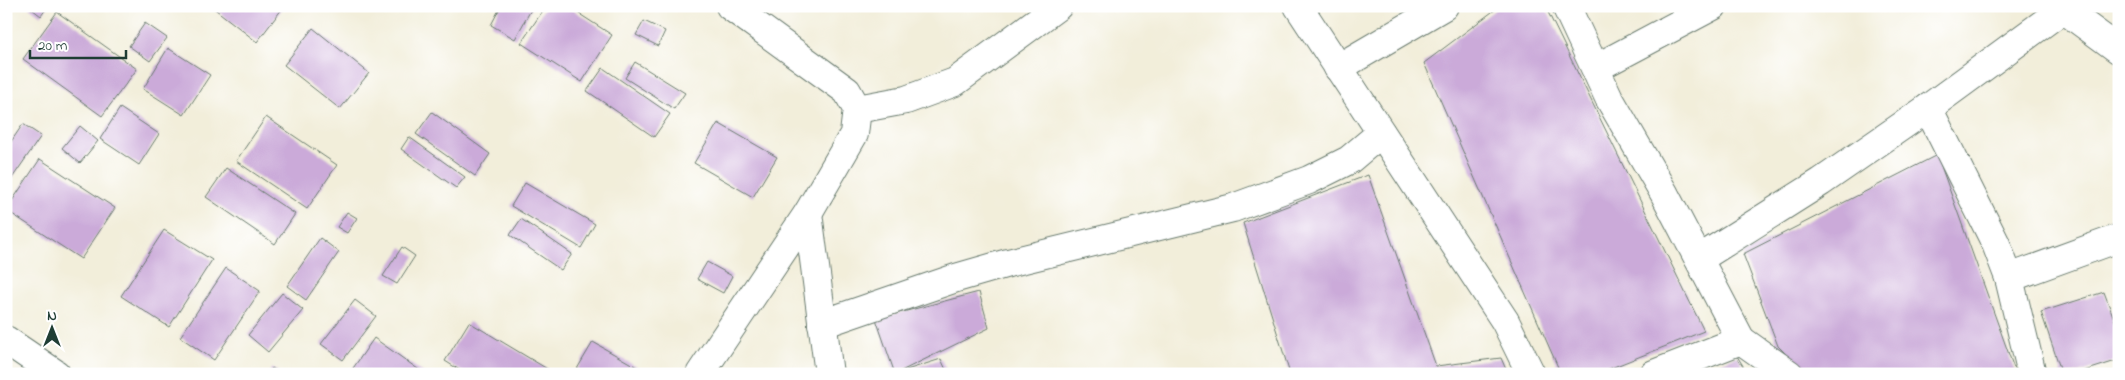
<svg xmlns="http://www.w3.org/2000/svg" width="2125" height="380" font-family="'Indie Flower',sans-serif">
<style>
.building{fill:#cbaad9}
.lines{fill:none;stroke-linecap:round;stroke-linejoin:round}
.minor-casing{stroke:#697b6e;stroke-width:30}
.minor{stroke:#fff;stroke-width:28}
</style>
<rect width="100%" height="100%" fill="#fff"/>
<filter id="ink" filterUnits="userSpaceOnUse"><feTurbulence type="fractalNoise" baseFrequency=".02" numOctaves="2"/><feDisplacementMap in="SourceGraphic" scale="10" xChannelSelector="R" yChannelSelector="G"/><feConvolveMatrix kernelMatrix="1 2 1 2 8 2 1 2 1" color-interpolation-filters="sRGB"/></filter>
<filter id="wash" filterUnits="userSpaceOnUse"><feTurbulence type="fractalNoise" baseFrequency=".0096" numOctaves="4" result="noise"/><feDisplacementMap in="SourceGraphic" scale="20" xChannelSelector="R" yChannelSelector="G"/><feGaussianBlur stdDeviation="1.12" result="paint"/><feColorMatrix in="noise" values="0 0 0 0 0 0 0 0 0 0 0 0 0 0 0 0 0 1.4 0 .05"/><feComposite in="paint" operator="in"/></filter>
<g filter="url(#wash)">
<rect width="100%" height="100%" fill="#f2eeda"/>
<g id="blocks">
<!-- building -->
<g class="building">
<path d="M 28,6 L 48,6 L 41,16 Z"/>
<path d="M 211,6 L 279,6 L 282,9 L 257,42 Z"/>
<path d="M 501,6 L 533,6 L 515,39 L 491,25 Z"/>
<path d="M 546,6 L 567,6 L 612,35 L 582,82 L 521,43 Z"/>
<path d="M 1500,6 L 1545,6 L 1704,331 L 1596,374 L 1561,374 L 1424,63 Z"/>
<path d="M 57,12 L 137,69 L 102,116 L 23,59 Z"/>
<path d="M 644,21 L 665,31 L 658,46 L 636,35 Z"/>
<path d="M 145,23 L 167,38 L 150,61 L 129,46 Z"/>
<path d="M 313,28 L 369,73 L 340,109 L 284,65 Z"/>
<path d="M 168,48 L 210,75 L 184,115 L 143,89 Z"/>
<path d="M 635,62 L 685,93 L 674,109 L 625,78 Z"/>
<path d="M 603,68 L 670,114 L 654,137 L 587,91 Z"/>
<path d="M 120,108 L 159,134 L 139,165 L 100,139 Z"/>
<path d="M 432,112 L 490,154 L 475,176 L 416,134 Z"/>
<path d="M 266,117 L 337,165 L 307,209 L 236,161 Z"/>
<path d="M 718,123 L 777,157 L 753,197 L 694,163 Z"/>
<path d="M 23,124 L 41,136 L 6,187 L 6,149 Z"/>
<path d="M 80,126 L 98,141 L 80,163 L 62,148 Z"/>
<path d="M 409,137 L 465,177 L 456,188 L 401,149 Z"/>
<path d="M 1937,155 L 2016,374 L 1806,374 L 1778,346 L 1743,254 Z"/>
<path d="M 40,159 L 115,208 L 81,259 L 6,210 Z"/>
<path d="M 226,168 L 295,214 L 275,244 L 206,197 Z"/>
<path d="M 1368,175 L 1436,366 L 1501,358 L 1508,374 L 1290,374 L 1243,223 Z"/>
<path d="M 525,183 L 595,224 L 581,248 L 511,206 Z"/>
<path d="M 347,212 L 357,218 L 347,233 L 337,227 Z"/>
<path d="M 521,219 L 572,254 L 561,270 L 510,235 Z"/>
<path d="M 164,230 L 212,260 L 169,327 L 121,296 Z"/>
<path d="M 320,238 L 339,252 L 306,300 L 287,286 Z"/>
<path d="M 402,247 L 415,256 L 397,284 L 383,276 Z"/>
<path d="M 707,262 L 732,276 L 723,293 L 697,279 Z"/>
<path d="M 226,268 L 260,291 L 214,360 L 180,337 Z"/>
<path d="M 979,292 L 989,328 L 895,374 L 876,319 Z"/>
<path d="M 2104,292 L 2119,332 L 2119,360 L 2075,374 L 2062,374 L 2041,312 Z"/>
<path d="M 282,293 L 303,310 L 268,352 L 248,335 Z"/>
<path d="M 355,300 L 376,316 L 343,360 L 321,344 Z"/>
<path d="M 469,322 L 554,373 L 553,374 L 466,374 L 445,361 Z"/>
<path d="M 374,338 L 425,374 L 349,374 Z"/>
<path d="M 593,342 L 649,374 L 574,374 Z"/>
<path d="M 1737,356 L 1748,374 L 1692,374 Z"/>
<path d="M 941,359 L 948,374 L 897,374 L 897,373 Z"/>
<path d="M 272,368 L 281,374 L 268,374 Z"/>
</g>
</g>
</g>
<g filter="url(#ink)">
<use href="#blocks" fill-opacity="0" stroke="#697b6e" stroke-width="1"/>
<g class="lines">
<defs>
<g id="minor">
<path d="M 1298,6 L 1505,321 L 1531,374"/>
<path d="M 1566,6 L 1609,98 L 1664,193 L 1741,340 L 1654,374"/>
<path d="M 2059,6 L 2119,50"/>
<path d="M 1338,68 L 1444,6"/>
<path d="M 1596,68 L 1713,6"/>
<path d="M 1928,108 L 1996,244 L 2009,278 L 2032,374"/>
<path d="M 857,109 L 906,100 L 955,82 L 1058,6"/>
<path d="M 808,213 L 829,374"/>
<path d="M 1699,259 L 1821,182 L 1928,108 L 2063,9"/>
<path d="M 2009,278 L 2119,238"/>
<path d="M 822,324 L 956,278 L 1008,263 L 1233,208 L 1309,180 L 1349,160 L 1381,133"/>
<path d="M 6,340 L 56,374"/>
<path d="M 1741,340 L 1789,374"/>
<path d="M 700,374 L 808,213 L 854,134 L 857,109 L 847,91 L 730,6"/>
</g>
</defs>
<!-- minor casing -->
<use href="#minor" class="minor-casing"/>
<!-- minor -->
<use href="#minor" class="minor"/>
</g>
</g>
<!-- margin -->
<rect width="2125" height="380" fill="none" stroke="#fff" stroke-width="25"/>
<!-- north arrow -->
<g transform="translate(52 328)" stroke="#ffffff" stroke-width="4" paint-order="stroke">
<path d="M0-4L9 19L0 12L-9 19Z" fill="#1f3d34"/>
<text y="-8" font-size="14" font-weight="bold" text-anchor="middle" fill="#1f3d34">N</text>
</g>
<!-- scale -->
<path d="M30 50v8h96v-8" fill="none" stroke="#1f3d34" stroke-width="2.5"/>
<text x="38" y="50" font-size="15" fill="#1f3d34" stroke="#ffffff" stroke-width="4" paint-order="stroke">20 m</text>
</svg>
